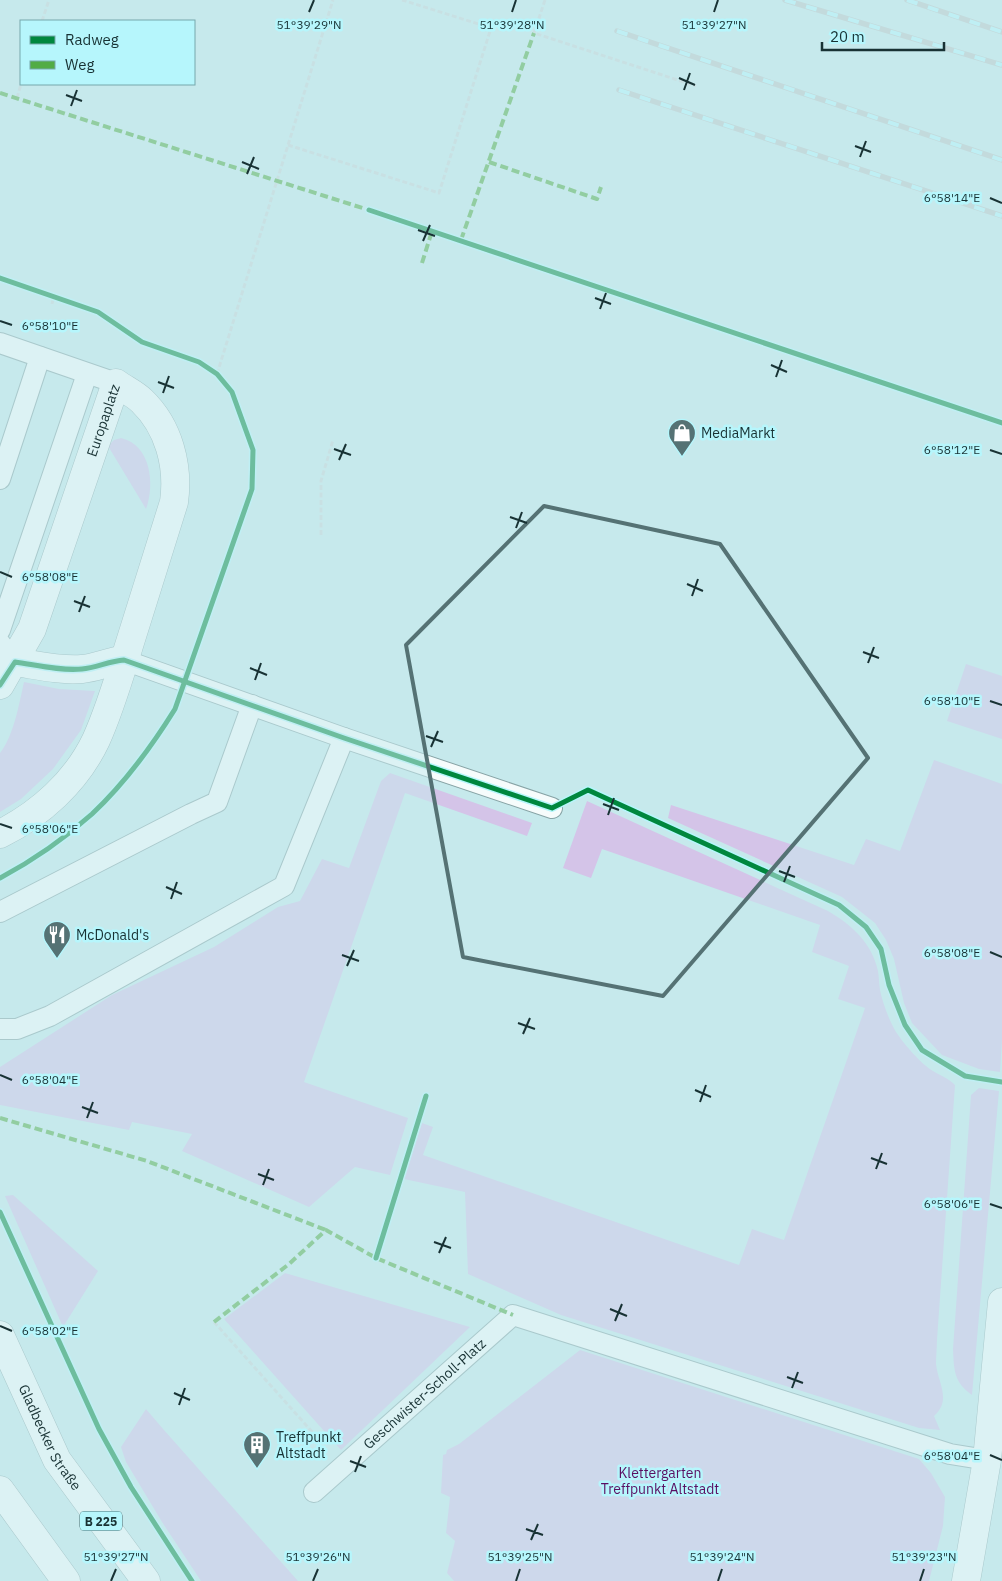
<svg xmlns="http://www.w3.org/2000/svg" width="1002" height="1581" font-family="'IBM Plex Sans',sans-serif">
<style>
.green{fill:#d4c4e8}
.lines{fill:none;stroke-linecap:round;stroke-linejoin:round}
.service-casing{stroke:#87a3a5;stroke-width:22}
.minor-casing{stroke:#87a3a5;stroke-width:29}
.primary-casing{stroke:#87a3a5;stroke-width:29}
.path{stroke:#cbd6d7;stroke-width:3;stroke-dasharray:5 2.5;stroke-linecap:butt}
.service{stroke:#f6fcfc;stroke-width:20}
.minor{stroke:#f6fcfc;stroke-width:28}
.primary{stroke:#f6fcfc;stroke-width:28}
.rail-casing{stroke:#bec8c8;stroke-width:5.5}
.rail{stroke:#b6f6fc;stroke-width:4;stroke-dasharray:11;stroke-linecap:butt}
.quiet{stroke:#52ac45;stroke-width:4;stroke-dasharray:8 4;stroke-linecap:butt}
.cycleway-casing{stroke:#b6f6fc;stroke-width:8}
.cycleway{stroke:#00873e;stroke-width:5}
.marked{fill:none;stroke:#557274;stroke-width:4;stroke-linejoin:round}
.ticks{fill:none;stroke:#183234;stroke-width:2}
.labels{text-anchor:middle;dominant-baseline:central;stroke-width:5;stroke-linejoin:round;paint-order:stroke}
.shield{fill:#b6f6fc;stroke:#476d70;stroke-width:1}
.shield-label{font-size:12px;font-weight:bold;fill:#183234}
.street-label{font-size:14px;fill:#183234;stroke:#b6f6fc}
.poi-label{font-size:14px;fill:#183234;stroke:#b6f6fc;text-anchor:start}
.park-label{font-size:14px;fill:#5a1062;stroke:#b6f6fc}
.ticks-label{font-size:12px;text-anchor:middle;fill:#183234;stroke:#b6f6fc;stroke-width:5;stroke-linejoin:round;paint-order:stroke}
</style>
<rect width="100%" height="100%" fill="#c6e9ec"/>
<!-- green -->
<g class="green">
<path d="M 121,438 C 151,445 155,484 146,509 L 108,446 L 114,440 Z"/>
<path d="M 966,664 L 1002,676 L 1002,739 L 947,721 Z"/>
<path d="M 24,682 L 59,689 L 95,691 L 81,730 L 53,769 L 21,799 L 0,812 L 0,753 C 14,735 19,704 24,682 Z"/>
<path d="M 934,760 L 1002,784 L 1002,1040 L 1000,1072 L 979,1069 L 942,1055 L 912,1023 L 904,1003 L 894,959 L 886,940 L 875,923 L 842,897 L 668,818 L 671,805 L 854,865 L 866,839 L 900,851 Z"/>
<path d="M 390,773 L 532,823 L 527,836 L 405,793 L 304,1082 L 408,1118 L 390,1175 L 355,1167 L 309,1207 L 182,1151 L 192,1134 L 132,1122 L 129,1130 L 0,1105 L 0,1067 L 112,995 L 214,947 L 278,907 L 300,901 L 322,859 L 349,868 L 381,781 Z"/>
<path d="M 587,801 L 828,911 C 852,925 872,943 878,971 C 879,977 879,983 880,990 C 883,1004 889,1020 896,1032 C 904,1044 921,1064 933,1071 C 941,1076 948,1078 955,1085 L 937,1340 C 937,1347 936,1356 936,1364 C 938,1383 952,1400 934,1416 L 940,1430 L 919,1428 L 561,1315 L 468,1274 L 465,1192 L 404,1179 L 422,1123 L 433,1127 L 423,1155 L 739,1265 L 752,1229 L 784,1240 L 865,1008 L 838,999 L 849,966 L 812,952 L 820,925 L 602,849 L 591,878 L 563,868 Z"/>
<path d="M 979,1088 L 999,1091 L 972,1395 C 954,1382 954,1371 953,1349 L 971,1095 Z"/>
<path d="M 13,1195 L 98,1271 L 63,1327 L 5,1196 Z"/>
<path d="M 285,1273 L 470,1327 L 341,1450 L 224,1319 Z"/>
<path d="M 580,1350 L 919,1459 L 931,1473 L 945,1497 L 943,1526 L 929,1581 L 454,1581 L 447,1573 L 455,1541 L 446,1533 L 450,1497 L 441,1493 L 443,1455 L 446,1454 L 447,1450 L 459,1444 Z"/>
<path d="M 146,1409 L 164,1430 L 298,1581 L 201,1581 L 162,1522 L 126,1462 L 121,1447 Z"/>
</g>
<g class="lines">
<defs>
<g id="service">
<path d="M 0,343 L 116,383"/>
<path d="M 0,479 L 40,357"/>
<path d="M 0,630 L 87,374"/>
<path d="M 0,643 L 15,662"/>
<path d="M 124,660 L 344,738 L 552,808"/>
<path d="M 0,912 L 191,814 L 217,802 L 252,705"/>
<path d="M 0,1029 L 17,1029 L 50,1016 L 284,886 L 344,738"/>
<path id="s1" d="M 314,1492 L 513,1315 L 950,1454 L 987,1460"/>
</g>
<g id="minor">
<path d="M 15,662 C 36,665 60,671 82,669 C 96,668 109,661 124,660"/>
<path id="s2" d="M 0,685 L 32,629 L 116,383 C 124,389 135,394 142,401 C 169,427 179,466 174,502 C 160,547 146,592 132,636 C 121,671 111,707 96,740 C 76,782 40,814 0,834"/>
<path d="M 966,1581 L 987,1460 L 1002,1302"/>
</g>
<g id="primary">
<path id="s3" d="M 0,1335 L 57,1460 L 146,1581"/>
<path d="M 0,1490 L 66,1581"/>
</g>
</defs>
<!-- service casing -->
<use href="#service" class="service-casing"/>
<!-- minor casing -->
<use href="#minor" class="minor-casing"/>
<!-- primary casing -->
<use href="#primary" class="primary-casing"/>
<!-- path -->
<g class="path">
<path d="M 545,0 L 534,33 L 696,86"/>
<path d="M 42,21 L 49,0"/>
<path d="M 17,98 L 21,84"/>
<path d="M 288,145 L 439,193 L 491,28 L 402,0"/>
<path d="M 52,304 L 54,296"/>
<path d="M 217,374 L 333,0"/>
<path d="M 321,535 L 321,481 L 333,440"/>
<path d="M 214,1322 L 323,1444"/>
</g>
<!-- service -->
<use href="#service" class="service"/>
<!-- minor -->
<use href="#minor" class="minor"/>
<!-- primary -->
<use href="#primary" class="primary"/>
<defs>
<g id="rail">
<path d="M 785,0 L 1002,65"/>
<path d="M 907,0 L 1002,32"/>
<path d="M 617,31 L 1002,160"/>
<path d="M 619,90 L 1002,216"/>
</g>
</defs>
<!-- rail casing -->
<use href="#rail" class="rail-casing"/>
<!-- rail -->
<use href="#rail" class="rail"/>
<!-- quiet -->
<g class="quiet">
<path d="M 0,93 L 372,211"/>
<path d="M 489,162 L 597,199 L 601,187"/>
<path d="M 461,240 L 534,33"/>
<path d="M 422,263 L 432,231"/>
<path d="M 0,1118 L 147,1161 L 326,1230"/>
<path d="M 214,1322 L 289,1264 L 326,1230 L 376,1258 L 513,1315"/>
</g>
<defs>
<g id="cycleway">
<path d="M 369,210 L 1002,423"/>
<path d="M 0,278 L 98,312 L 142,342 L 199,362 L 217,374 L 232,392 L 253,450 L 252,489 L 175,709 C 152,746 124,784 92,814 C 65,838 32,861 0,878"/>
<path d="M 0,685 L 15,662 C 36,665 60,671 82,669 C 96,668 109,661 124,660 L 344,738 L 552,808 L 588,790 L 839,905 L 866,927 L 881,949 L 889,985 L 905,1025 L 922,1050 L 965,1076 L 1002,1082"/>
<path d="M 0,1212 L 99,1429 L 131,1487 L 192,1581"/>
<path d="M 376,1258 L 426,1096"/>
</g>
</defs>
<!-- cycleway casing -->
<use href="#cycleway" class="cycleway-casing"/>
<!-- cycleway -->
<use href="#cycleway" class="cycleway"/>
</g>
<!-- marked area -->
<path d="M0 0H1002V1581H0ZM 544,506 L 720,544 L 868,758 L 663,996 L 463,957 L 406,645 Z" fill="#c6e9ec" fill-opacity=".55" fill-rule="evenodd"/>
<path class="marked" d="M 544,506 L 720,544 L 868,758 L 663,996 L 463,957 L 406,645 Z"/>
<!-- ticks -->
<path class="ticks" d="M 309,12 L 314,0M 512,12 L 516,0M 714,12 L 718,0M 679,78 L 695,85M 684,90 L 690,73M 66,95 L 82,101M 71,106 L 77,90M 855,146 L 871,152M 860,157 L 866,141M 242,162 L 259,169M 247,174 L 254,157M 990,198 L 1002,203M 418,230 L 435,236M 423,241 L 430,225M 595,298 L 611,304M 600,309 L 606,293M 0,321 L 12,325M 771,365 L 787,372M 776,377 L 782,360M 158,382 L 174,388M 163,393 L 169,376M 334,449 L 351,455M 990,450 L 1002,454M 339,460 L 346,444M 510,517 L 527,523M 516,528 L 522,512M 0,572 L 12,577M 687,584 L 703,591M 692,596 L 698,579M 74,601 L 90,607M 79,612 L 85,596M 863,652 L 879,658M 868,663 L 874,647M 250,668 L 267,675M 255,680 L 261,663M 990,701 L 1002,705M 426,736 L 443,742M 431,747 L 438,731M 603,804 L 619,810M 608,815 L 614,798M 0,824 L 12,828M 779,871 L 795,877M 784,882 L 790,866M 166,887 L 182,894M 171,899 L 177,882M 990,952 L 1002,957M 342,955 L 359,961M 347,966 L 354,950M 518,1023 L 535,1029M 523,1034 L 530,1018M 0,1075 L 12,1080M 695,1090 L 711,1097M 700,1102 L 706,1085M 82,1107 L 98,1113M 87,1118 L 93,1102M 871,1158 L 887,1164M 876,1169 L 882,1153M 258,1174 L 274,1180M 263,1185 L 269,1169M 990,1204 L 1002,1208M 434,1242 L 451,1248M 439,1253 L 446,1237M 610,1309 L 627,1316M 615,1321 L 622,1304M 0,1326 L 12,1331M 787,1377 L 803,1383M 792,1388 L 798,1372M 174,1393 L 190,1400M 179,1405 L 185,1388M 990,1455 L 1002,1460M 350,1461 L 366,1467M 355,1472 L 361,1456M 526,1529 L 543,1535M 531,1540 L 538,1524M 111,1581 L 116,1569M 313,1581 L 318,1569M 516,1581 L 520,1569M 718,1581 L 722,1569M 920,1581 L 924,1569"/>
<!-- icons -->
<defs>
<symbol id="shop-pin" viewBox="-11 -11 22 30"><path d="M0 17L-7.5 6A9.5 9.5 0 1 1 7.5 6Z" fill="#557274" stroke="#b6f6fc"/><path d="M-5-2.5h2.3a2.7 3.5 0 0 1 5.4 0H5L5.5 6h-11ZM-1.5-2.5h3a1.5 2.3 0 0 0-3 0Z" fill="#fff"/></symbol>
<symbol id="restaurant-pin" viewBox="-11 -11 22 30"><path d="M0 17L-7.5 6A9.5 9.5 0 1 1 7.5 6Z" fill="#557274" stroke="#b6f6fc"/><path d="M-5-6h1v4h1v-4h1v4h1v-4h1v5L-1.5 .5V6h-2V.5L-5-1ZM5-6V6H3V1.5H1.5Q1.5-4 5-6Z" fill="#fff"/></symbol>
<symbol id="building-pin" viewBox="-11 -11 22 30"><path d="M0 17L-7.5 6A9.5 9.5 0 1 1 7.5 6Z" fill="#557274" stroke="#b6f6fc"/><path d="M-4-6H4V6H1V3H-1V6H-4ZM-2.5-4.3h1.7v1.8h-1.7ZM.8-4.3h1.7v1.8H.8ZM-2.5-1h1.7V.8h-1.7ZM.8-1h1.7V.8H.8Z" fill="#fff"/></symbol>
</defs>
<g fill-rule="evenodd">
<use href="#shop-pin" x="666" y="417" width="32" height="43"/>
<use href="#restaurant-pin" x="41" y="919" width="32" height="43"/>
<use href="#building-pin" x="241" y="1429" width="32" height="43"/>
</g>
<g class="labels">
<!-- shield labels -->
<rect class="shield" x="80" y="1511.5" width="42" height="19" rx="4"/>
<g class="shield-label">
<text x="101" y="1521">B 225</text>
</g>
<!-- street labels -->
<g class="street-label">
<text stroke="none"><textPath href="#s2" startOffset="285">Europaplatz</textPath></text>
<text stroke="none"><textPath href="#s1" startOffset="148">Geschwister-Scholl-Platz</textPath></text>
<text stroke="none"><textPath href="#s3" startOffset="114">Gladbecker Straße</textPath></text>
</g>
<!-- poi labels -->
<g class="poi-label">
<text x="701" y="433">MediaMarkt</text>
<text x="76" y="935">McDonald's</text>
<text x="276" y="1437">Treffpunkt<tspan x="276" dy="16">Altstadt</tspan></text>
</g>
<!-- park labels -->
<g class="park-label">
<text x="660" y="1473">Klettergarten<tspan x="660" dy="16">Treffpunkt Altstadt</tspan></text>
</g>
</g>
<g class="ticks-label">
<text x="309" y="29">51°39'29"N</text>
<text x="512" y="29">51°39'28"N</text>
<text x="714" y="29">51°39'27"N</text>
<text x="952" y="202">6°58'14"E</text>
<text x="50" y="330">6°58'10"E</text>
<text x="952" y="454">6°58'12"E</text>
<text x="50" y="581">6°58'08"E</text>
<text x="952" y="705">6°58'10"E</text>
<text x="50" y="833">6°58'06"E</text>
<text x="952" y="957">6°58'08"E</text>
<text x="50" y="1084">6°58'04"E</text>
<text x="952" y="1208">6°58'06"E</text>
<text x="50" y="1335">6°58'02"E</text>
<text x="952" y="1460">6°58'04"E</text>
<text x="116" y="1561">51°39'27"N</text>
<text x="318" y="1561">51°39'26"N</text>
<text x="520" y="1561">51°39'25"N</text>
<text x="722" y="1561">51°39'24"N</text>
<text x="924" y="1561">51°39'23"N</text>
</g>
<!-- legend -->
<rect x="20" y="20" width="175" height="65" fill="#b6f6fc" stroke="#77a8ac"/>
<rect x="30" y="36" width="25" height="8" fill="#00873e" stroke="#77a8ac"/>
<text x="65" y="45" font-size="15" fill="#183234">Radweg</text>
<rect x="30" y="61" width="25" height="8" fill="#52ac45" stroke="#77a8ac"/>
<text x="65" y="70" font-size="15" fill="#183234">Weg</text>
<!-- scale -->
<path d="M822 42v8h122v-8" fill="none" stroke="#183234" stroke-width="2.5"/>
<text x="830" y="42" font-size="15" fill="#183234" stroke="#b6f6fc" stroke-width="4" paint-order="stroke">20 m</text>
</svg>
